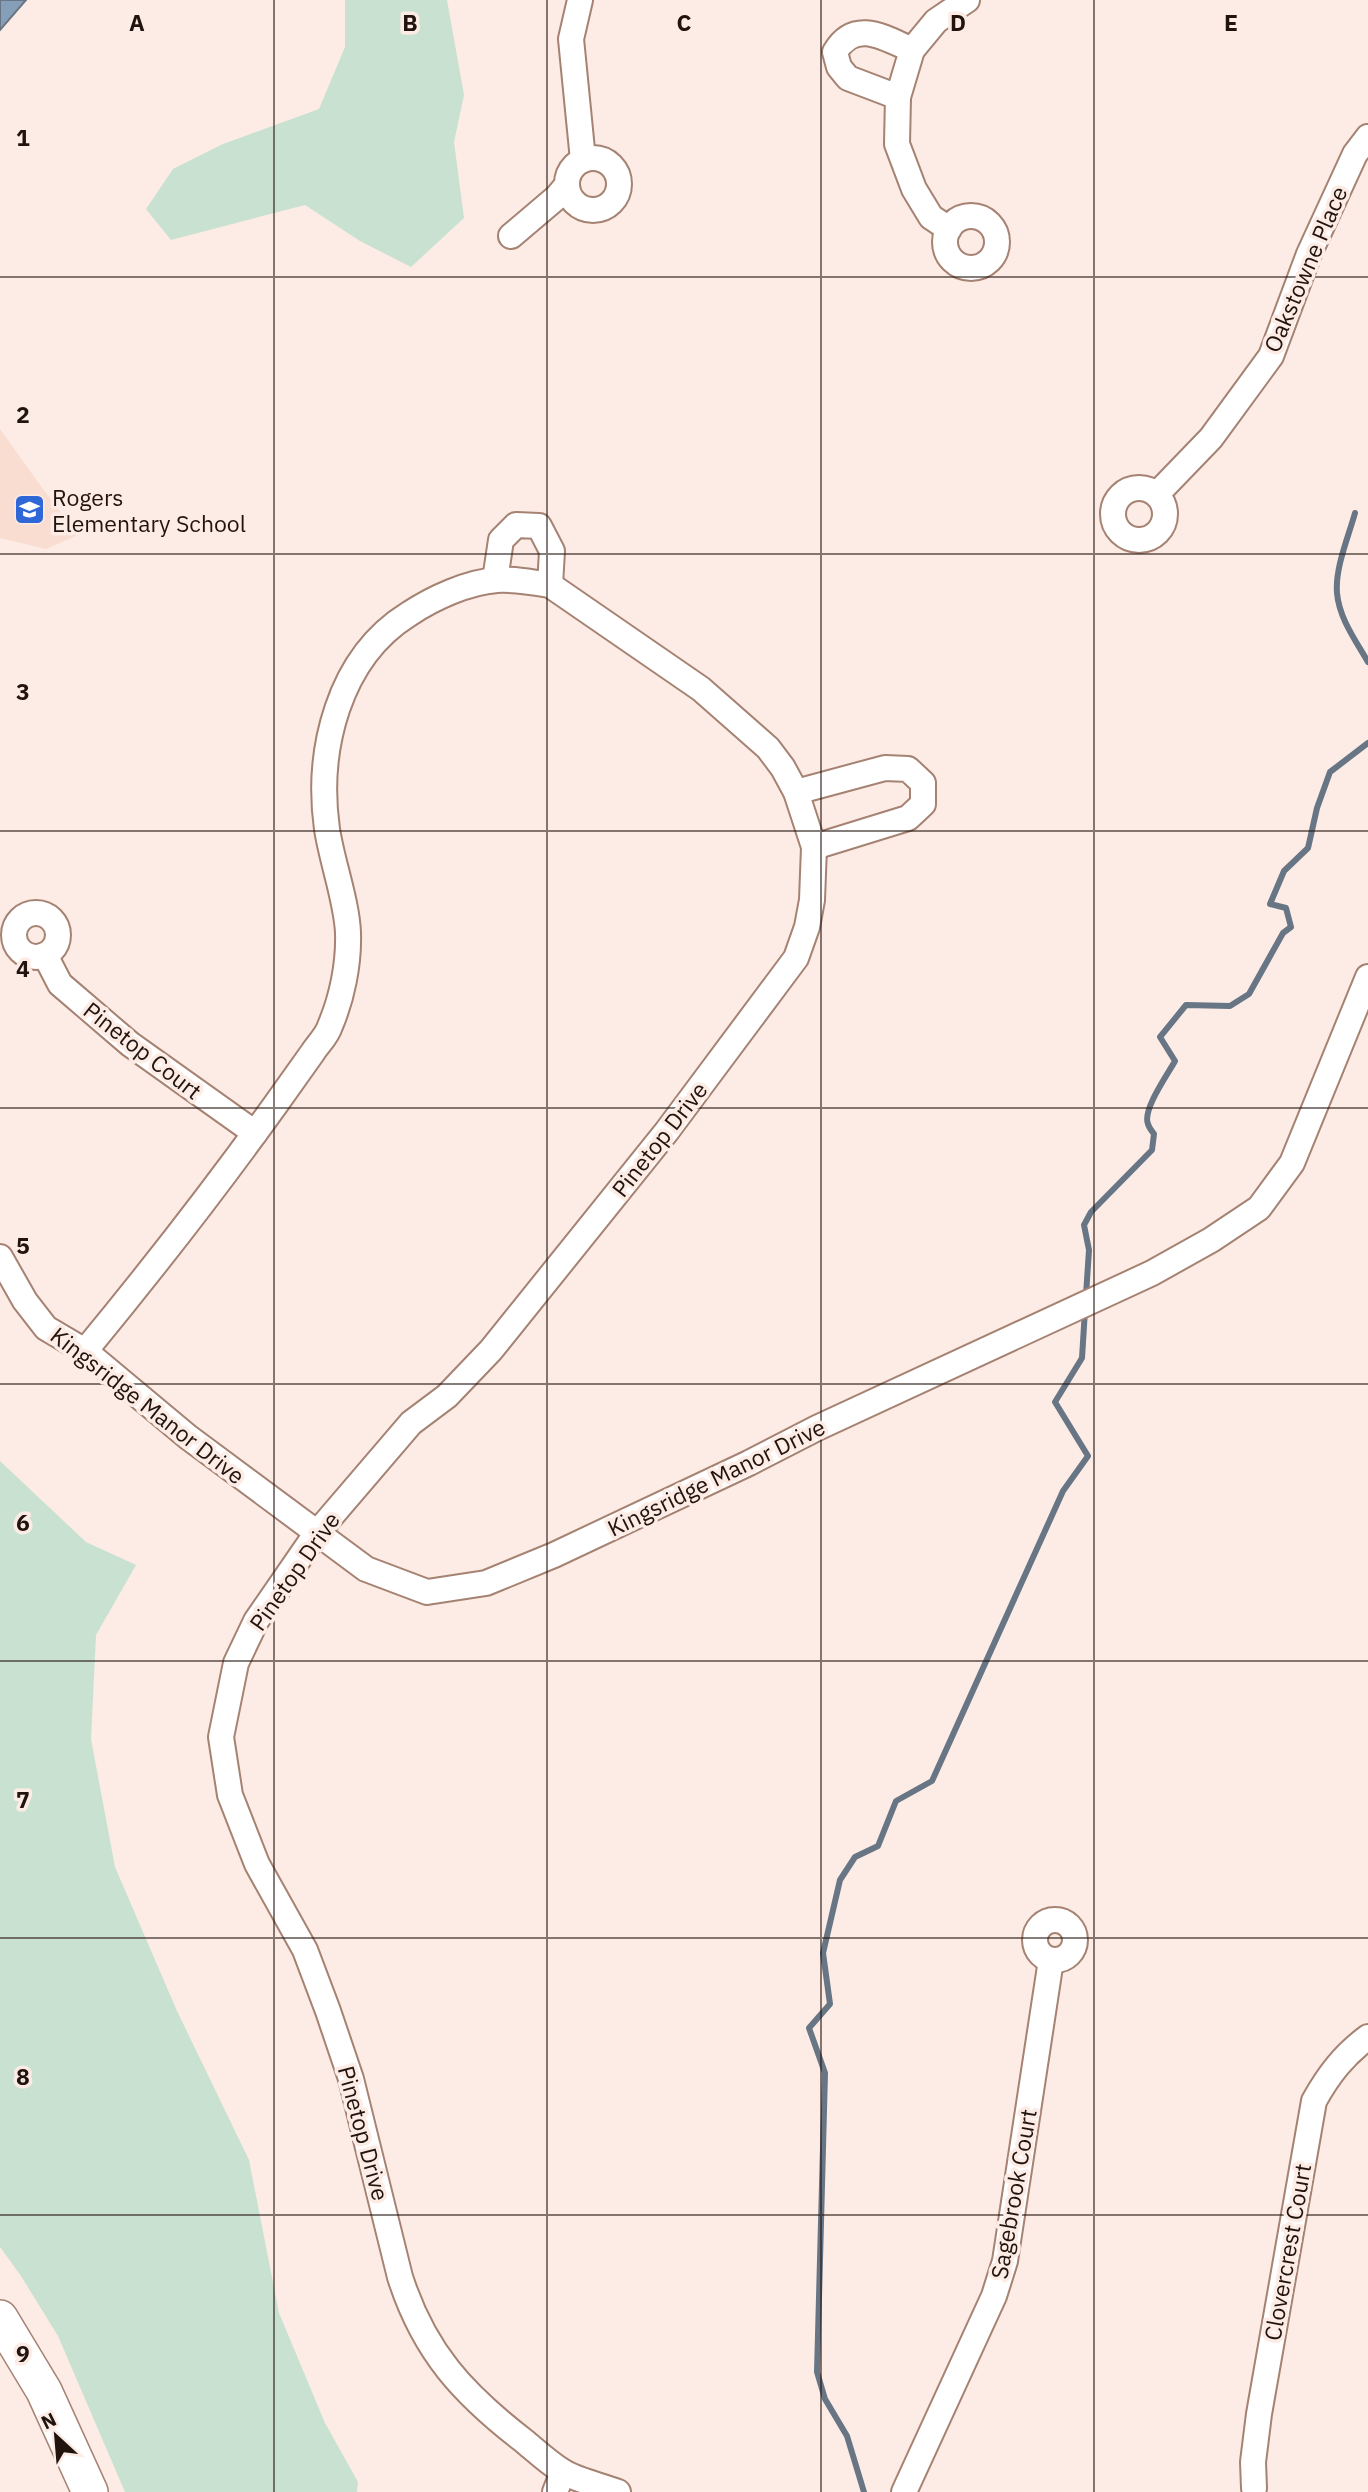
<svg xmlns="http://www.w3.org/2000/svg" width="1368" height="2492" font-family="'IBM Plex Sans',sans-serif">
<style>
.built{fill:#f9ddd0}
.green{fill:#c9e1d0}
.water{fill:#869fb9;stroke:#687585;stroke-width:2}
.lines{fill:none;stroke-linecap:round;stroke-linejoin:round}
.stream{stroke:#687585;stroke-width:6}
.street-casing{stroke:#a58272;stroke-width:28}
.secondary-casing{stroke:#a58272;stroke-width:38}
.street{stroke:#fff;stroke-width:24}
.secondary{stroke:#fff;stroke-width:35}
.grid{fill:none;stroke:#21130d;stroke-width:2;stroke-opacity:0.55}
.labels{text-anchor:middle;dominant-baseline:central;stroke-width:7;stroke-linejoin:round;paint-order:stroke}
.street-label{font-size:23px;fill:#21130d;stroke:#fcece5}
.poi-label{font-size:23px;fill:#21130d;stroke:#fcece5;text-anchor:start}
.grid-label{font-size:23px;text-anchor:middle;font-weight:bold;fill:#21130d;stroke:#fcece5;stroke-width:7;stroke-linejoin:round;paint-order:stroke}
</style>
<rect width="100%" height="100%" fill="#fcece5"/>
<!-- built -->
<path class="built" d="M 0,429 L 40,485 L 78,535 L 46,549 L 0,538 Z"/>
<!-- green -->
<g class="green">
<path d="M 345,0 L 447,0 L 464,95 L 454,142 L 464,218 L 411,267 L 360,241 L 305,205 L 171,240 L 146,209 L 173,169 L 223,144 L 319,109 L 345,47 Z"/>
<path d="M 0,1461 L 86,1542 L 136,1565 L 96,1635 L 91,1739 L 115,1867 L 177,2011 L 249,2160 L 279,2313 L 325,2423 L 358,2482 L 357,2492 L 125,2492 L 58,2336 L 21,2276 L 0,2247 Z"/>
</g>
<!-- water -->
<path class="water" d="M 0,0 L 26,0 L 0,30 Z"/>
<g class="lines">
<!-- stream -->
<g class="stream">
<path d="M 1355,513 C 1348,538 1335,568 1337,593 C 1339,618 1356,641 1368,662"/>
<path d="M 1086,1295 L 1089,1250 L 1084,1225 L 1091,1212 L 1152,1150 L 1154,1134 C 1152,1131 1149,1128 1148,1124 C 1142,1110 1168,1074 1175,1061 L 1160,1037 L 1186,1005 L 1230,1006 L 1249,994 L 1283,933 L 1291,927 L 1286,908 L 1270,904 L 1284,871 L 1308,848 L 1317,808 L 1330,772 L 1368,743"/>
<path d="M 864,2492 L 847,2436 L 825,2399 L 817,2372 L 825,2073 L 809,2028 L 830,2004 L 823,1953 L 840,1880 L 855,1857 L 878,1846 L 896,1801 L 932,1781 L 1063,1491 L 1088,1456 L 1055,1402 L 1082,1358 L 1085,1310"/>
</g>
<defs>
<g id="street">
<path d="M 580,0 L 571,39 L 583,160"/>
<path d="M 898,97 L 848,78 L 839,67 L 835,52 C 855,18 885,38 912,50"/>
<circle cx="593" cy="184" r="26"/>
<circle cx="971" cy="242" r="26"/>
<path d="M 949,229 L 931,217 L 914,189 L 897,144 L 898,97 L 912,50 L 936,21 L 967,0"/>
<path d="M 511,236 L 557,197 L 567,185"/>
<circle cx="1139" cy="514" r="26"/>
<path d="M 1157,494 L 1211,438 L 1271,356 L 1309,254 L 1355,154 L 1368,137"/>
<path d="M 495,580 L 501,540 L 516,525 L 539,526 L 552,551 L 550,585"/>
<path d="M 796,792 L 885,768 L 908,769 L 923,783 L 923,804 L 908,818 L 814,847"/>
<circle cx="36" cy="935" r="22"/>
<path d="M 45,955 L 60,984 L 130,1044 L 255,1133"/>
<path d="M 0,1257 L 25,1301 L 46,1328 L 85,1351 L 188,1437 L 366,1569 L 427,1592 L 486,1583 L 554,1555 L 749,1463 L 817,1428 L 1152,1273 L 1211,1240 L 1259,1208 L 1292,1163 L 1368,977"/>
<path d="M 85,1351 C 151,1271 215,1189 276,1104 C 288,1087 300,1070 313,1052 C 318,1044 327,1036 330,1026 C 342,998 349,964 348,933 C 347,902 332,862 327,829 C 316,751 338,658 409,614 C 433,598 468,582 497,580 C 515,579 532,582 550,585 L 701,689 L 768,748 L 783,768 L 796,792 L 814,847 L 812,900 L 807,927 L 796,958 L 667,1131 L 491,1350 L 447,1396 L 411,1423 L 316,1534 L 256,1621 L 236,1663 L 221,1737 L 230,1795 L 257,1864 L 305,1950 L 328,2011 L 351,2079 L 400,2277 C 424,2352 463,2394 524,2441 C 536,2451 549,2463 562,2471 C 578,2481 600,2485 618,2492"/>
<circle cx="1055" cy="1940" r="20"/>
<path d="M 1254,2488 L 1253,2462 L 1259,2414 L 1314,2101 C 1329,2074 1344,2055 1368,2037"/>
<path d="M 555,2492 L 563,2472"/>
<path d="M 904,2492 L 994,2296 L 1005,2261 L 1051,1960"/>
</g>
<path id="secondary" d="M 0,2318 L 44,2391 L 90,2492"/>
</defs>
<!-- street casing -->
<use href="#street" class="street-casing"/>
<!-- secondary casing -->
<use href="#secondary" class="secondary-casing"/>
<!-- street -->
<use href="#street" class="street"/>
<!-- secondary -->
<use href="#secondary" class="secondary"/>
</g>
<!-- grid -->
<path class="grid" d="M 274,0 L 274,2492M 547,0 L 547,2492M 821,0 L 821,2492M 1094,0 L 1094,2492M 0,277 L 1368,277M 0,554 L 1368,554M 0,831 L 1368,831M 0,1108 L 1368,1108M 0,1384 L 1368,1384M 0,1661 L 1368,1661M 0,1938 L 1368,1938M 0,2215 L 1368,2215"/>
<!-- icons -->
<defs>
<symbol id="school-square" viewBox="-11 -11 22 22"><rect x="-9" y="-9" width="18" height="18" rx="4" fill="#2f68d6" stroke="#fcece5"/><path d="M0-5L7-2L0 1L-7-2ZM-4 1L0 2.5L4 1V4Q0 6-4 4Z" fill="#fff"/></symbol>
</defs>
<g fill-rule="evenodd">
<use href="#school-square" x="12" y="492" width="35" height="35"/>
</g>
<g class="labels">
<!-- street labels -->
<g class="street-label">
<text transform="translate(1305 269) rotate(-67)">Oakstowne Place</text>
<text transform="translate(143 1050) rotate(38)">Pinetop Court</text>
<text transform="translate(659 1139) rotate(-52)">Pinetop Drive</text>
<text transform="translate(148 1405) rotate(38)">Kingsridge Manor Drive</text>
<text transform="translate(716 1477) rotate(-26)">Kingsridge Manor Drive</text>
<text transform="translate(294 1571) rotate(-55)">Pinetop Drive</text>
<text transform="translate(364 2133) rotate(75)">Pinetop Drive</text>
<text transform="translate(1013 2194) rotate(-80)">Sagebrook Court</text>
<text transform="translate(1287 2252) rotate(-80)">Clovercrest Court</text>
</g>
<!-- poi labels -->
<g class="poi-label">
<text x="52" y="497">Rogers<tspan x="52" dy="26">Elementary School</tspan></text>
</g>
</g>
<g class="grid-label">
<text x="137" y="31">A</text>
<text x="410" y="31">B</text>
<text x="684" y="31">C</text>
<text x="958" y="31">D</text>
<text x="1231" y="31">E</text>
<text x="23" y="146">1</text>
<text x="23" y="423">2</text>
<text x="23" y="700">3</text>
<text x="23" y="977">4</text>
<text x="23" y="1254">5</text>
<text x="23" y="1531">6</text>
<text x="23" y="1808">7</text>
<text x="23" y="2085">8</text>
<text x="23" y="2362">9</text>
</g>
<!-- north arrow -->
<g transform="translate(56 2436) rotate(334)" stroke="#fcece5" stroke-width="5" paint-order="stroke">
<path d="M0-5L12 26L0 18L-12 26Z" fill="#21130d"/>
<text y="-10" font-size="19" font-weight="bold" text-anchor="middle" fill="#21130d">N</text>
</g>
</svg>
